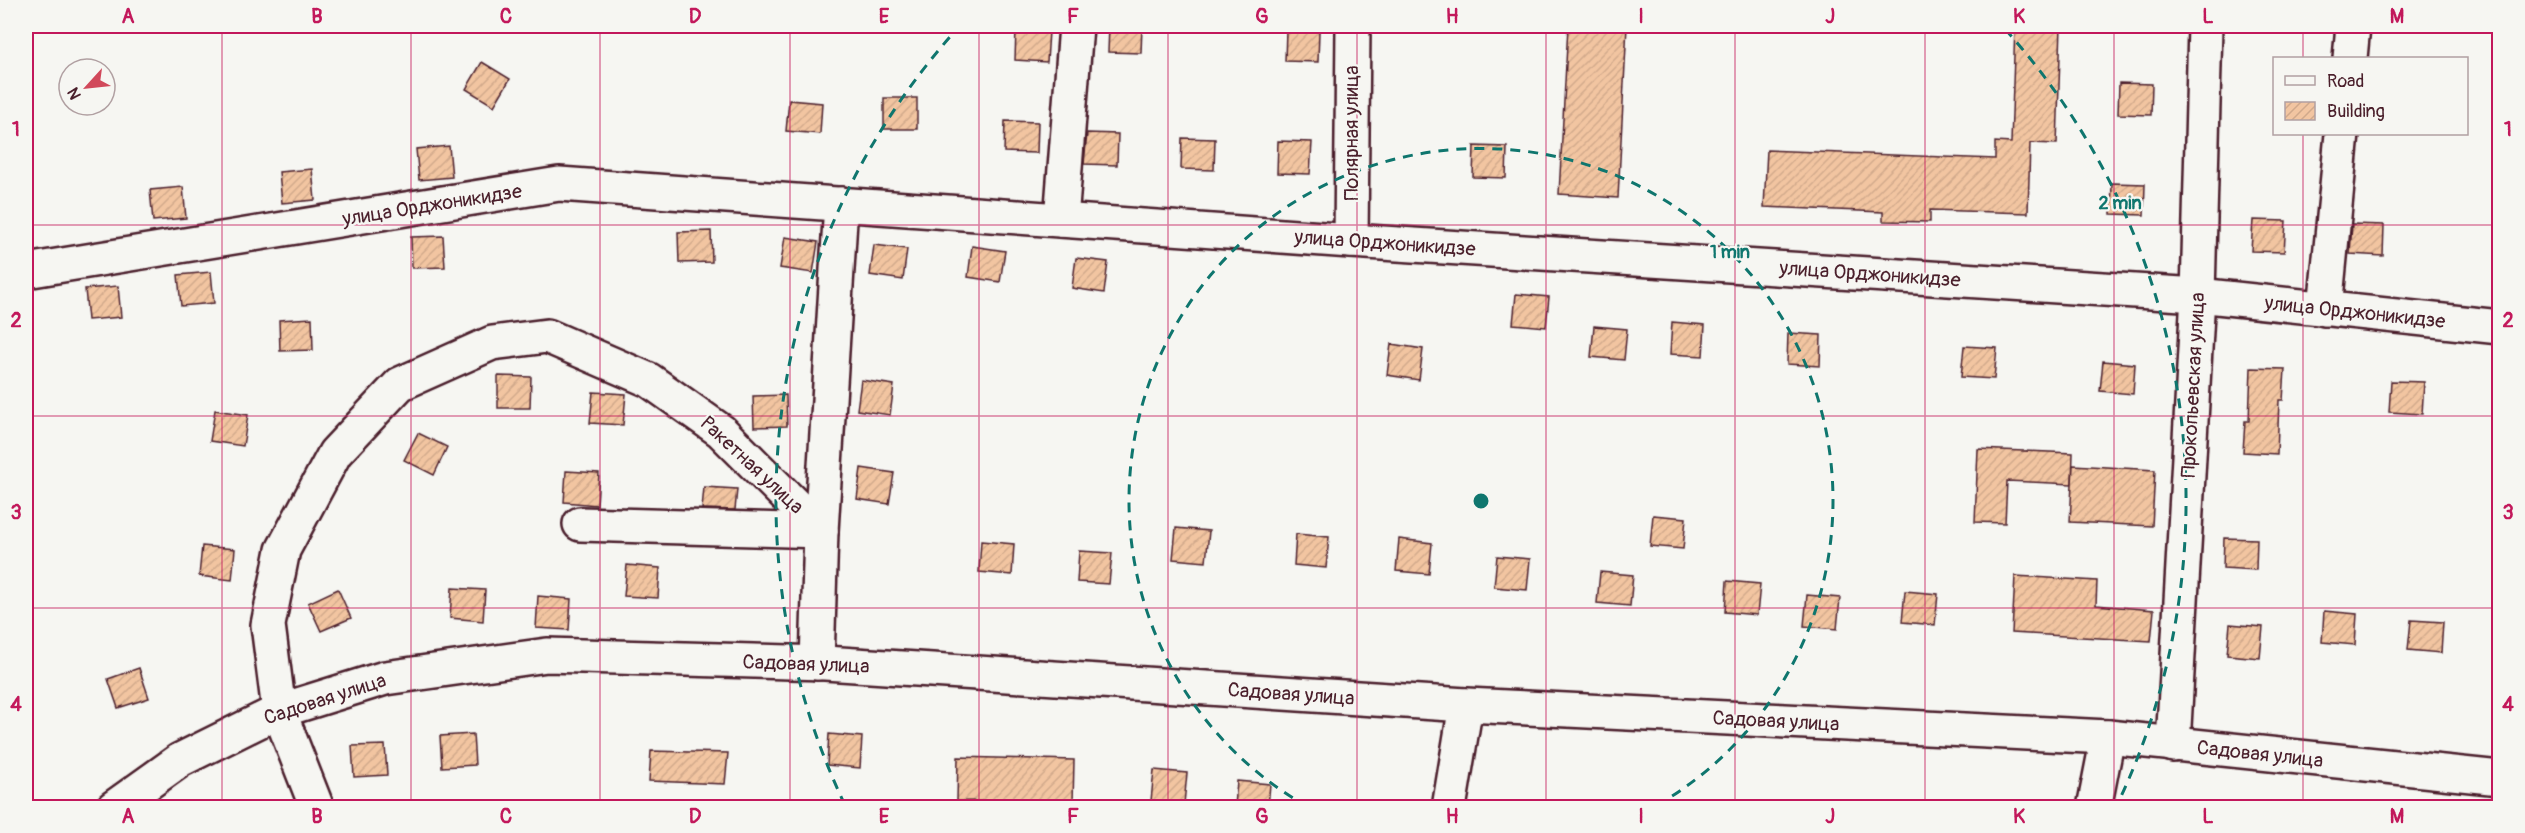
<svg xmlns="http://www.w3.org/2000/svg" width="2525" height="833" font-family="Pangolin,sans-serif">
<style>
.building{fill:url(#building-hatch);stroke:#4a1f2b;stroke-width:1.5}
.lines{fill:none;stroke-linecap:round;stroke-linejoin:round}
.minor-casing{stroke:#4a1f2b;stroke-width:38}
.minor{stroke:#f6f6f2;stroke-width:33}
.grid{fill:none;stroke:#c2185b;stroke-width:1.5;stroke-opacity:0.55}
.ring{fill:none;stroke:#0f766e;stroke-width:3;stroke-dasharray:10 8}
.labels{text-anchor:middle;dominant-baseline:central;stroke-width:4.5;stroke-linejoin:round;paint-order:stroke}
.street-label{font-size:20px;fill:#4a1f2b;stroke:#f6f6f2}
.centre{fill:#0f766e;stroke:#f6f6f2;stroke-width:3}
.ring-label{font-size:18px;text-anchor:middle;font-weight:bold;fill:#0f766e;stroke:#f6f6f2;stroke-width:4.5;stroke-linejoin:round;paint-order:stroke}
.neatline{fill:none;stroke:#c2185b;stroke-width:2}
.grid-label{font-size:20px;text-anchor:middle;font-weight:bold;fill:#c2185b}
</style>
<defs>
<pattern id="building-hatch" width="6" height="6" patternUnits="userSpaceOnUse" patternTransform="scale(1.5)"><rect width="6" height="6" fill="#f2c5a1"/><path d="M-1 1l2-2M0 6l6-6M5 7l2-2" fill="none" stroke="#d1a98b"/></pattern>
</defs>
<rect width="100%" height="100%" fill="#f6f6f2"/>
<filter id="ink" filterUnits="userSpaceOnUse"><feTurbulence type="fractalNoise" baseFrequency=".0167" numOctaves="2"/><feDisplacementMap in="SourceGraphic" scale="12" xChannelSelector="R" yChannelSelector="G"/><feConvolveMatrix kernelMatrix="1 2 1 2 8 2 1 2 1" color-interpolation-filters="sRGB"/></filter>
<g filter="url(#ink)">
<!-- building -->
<g class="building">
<path d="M 1109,26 L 1142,26 L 1141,53 L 1108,52 Z"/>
<path d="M 1568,26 L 1627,26 L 1618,198 L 1559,194 Z"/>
<path d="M 2015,26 L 2061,26 L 2057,144 L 2030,143 L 2028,213 L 1930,210 L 1930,222 L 1883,221 L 1883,212 L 1764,207 L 1767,150 L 1995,159 L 1995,142 L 2011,143 Z"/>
<path d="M 1016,29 L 1049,31 L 1047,62 L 1015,60 Z"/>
<path d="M 1286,30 L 1319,31 L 1318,62 L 1285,61 Z"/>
<path d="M 482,62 L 510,79 L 494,106 L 466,89 Z"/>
<path d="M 2119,83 L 2152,84 L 2151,115 L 2118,114 Z"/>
<rect x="884" y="98" width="33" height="31"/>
<path d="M 789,100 L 822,103 L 820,134 L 786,131 Z"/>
<path d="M 1005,121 L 1038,122 L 1037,153 L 1004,152 Z"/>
<path d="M 1087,133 L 1118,134 L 1117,165 L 1084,164 Z"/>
<path d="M 1182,138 L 1215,139 L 1214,170 L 1181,169 Z"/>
<path d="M 1278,141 L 1312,142 L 1310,174 L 1277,173 Z"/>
<path d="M 449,146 L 452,177 L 419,180 L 416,149 Z"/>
<path d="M 1474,146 L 1507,147 L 1506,178 L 1473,177 Z"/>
<path d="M 312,169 L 315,200 L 282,203 L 279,172 Z"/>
<path d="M 2112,183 L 2145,184 L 2144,215 L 2111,214 Z"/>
<path d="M 183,187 L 186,218 L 153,221 L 150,190 Z"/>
<path d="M 2253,220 L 2286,221 L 2284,252 L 2251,251 Z"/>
<path d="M 2352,224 L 2384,225 L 2383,256 L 2350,254 Z"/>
<path d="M 711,231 L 712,262 L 679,263 L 678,232 Z"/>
<path d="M 443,236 L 445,267 L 412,268 L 411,237 Z"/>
<path d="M 785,237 L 818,242 L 813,273 L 780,268 Z"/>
<path d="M 874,245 L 907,249 L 903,280 L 870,275 Z"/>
<path d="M 972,246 L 1005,251 L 1000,282 L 968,277 Z"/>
<path d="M 1076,258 L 1108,262 L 1104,293 L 1072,288 Z"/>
<path d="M 211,272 L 214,303 L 181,306 L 178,275 Z"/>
<path d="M 118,286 L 121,317 L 88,320 L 85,289 Z"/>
<path d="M 1516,294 L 1549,297 L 1546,327 L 1513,324 Z"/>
<path d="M 312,318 L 313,350 L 280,351 L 279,320 Z"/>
<path d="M 1672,322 L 1705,325 L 1703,356 L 1670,354 Z"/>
<path d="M 1594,326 L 1627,329 L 1624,360 L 1591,357 Z"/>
<path d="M 1788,333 L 1821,335 L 1820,366 L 1787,364 Z"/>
<path d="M 1391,344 L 1423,349 L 1419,380 L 1387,375 Z"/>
<path d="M 1964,346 L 1997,348 L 1994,379 L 1961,377 Z"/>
<path d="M 2103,361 L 2135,364 L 2133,394 L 2100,391 Z"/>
<path d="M 2251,368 L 2285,369 L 2283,400 L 2279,400 L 2277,454 L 2243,452 L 2245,421 L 2249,421 Z"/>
<path d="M 498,376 L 531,377 L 530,408 L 498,408 Z"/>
<path d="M 861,380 L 894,385 L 890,415 L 857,410 Z"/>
<path d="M 2391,381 L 2424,382 L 2422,414 L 2389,412 Z"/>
<path d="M 593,392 L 626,394 L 623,425 L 590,423 Z"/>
<path d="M 786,395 L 787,426 L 754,427 L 753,396 Z"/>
<path d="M 215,410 L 248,415 L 243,446 L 210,441 Z"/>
<path d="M 418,433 L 447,447 L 434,475 L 404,460 Z"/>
<path d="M 1978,449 L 2073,453 L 2072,484 L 2007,481 L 2005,523 L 1975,522 Z"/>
<path d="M 2073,465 L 2155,470 L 2152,526 L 2070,522 Z"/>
<path d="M 861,468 L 894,473 L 889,504 L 857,499 Z"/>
<path d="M 566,471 L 599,473 L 597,505 L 564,502 Z"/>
<path d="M 704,487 L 737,489 L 735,510 L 702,509 Z"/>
<path d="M 1653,515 L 1686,518 L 1683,549 L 1650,546 Z"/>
<path d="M 1176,528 L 1209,531 L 1206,562 L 1173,559 Z"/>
<path d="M 1296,534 L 1329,537 L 1326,568 L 1294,565 Z"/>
<path d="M 2224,538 L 2257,539 L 2256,570 L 2223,568 Z"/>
<path d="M 1399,539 L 1432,543 L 1429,574 L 1396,571 Z"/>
<path d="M 981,541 L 1014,544 L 1012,575 L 979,572 Z"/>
<path d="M 202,546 L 235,549 L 232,580 L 199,576 Z"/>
<path d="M 1079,551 L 1112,553 L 1109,584 L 1077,582 Z"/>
<path d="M 1497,556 L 1530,559 L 1527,590 L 1494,587 Z"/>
<path d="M 627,565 L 660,568 L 658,598 L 624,596 Z"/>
<path d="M 1600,572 L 1633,575 L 1630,606 L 1597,603 Z"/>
<path d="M 2015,576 L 2097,581 L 2096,605 L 2154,610 L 2151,641 L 2012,633 Z"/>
<path d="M 1727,581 L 1760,584 L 1757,615 L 1725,612 Z"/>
<path d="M 452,588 L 485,590 L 483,621 L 450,618 Z"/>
<path d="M 338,589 L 351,618 L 321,631 L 308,603 Z"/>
<path d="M 1905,591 L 1938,594 L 1935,625 L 1902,622 Z"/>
<path d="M 1807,595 L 1840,598 L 1837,629 L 1804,626 Z"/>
<path d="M 538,596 L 571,599 L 569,630 L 536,628 Z"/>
<path d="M 2324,611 L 2357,614 L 2355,645 L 2322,642 Z"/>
<path d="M 2411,620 L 2443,622 L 2441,653 L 2408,650 Z"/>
<path d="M 2230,624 L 2263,627 L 2260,658 L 2227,655 Z"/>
<path d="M 139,668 L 149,698 L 118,708 L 108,679 Z"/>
<path d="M 473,734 L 475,765 L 442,767 L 440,736 Z"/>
<path d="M 829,734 L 862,737 L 860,768 L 827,765 Z"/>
<path d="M 385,745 L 387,775 L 354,777 L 352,746 Z"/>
<path d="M 651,751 L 728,753 L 725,784 L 649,781 Z"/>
<path d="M 958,757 L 1074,760 L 1073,803 L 957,801 Z"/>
<path d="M 1154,770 L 1187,773 L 1184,804 L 1151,801 Z"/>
<path d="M 1237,781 L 1270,784 L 1268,807 L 1235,807 Z"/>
</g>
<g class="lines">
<defs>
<g id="minor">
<path d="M 2350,58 L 2353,26"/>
<path d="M 1061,220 L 1076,26"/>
<path d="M 1351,241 L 1353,26"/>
<path d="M 26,271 L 559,184 L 1351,241 L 2198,295 L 2500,327"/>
<path d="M 2325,309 L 2342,134"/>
<path d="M 580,524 L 821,531"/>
<path d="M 817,663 L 821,531 L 841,204"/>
<path d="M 2173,745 L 2198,295 L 2205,26"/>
<path d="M 113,808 L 180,760 L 279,711 L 385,678 L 547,655 L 825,663 L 1466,705 L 2108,737 L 2500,778"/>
<path d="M 317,808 L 279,711 L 268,625 L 283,550 L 335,453 L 400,384 L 492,343 L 547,336 L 649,380 L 721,431 L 821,531"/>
<path d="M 1449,808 L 1466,705"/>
<path d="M 2094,808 L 2108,737"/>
</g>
</defs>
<!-- minor casing -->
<use href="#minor" class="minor-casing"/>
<!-- minor -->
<use href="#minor" class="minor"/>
</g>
</g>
<!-- grid -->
<path class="grid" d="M 222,26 L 222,808M 411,26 L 411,808M 600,26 L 600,808M 790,26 L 790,808M 979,26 L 979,808M 1168,26 L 1168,808M 1357,26 L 1357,808M 1546,26 L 1546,808M 1735,26 L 1735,808M 1925,26 L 1925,808M 2114,26 L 2114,808M 2303,26 L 2303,58M 2303,134 L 2303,808M 26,225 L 2500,225M 26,416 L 2500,416M 26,608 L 2500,608"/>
<!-- distance rings -->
<g class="ring">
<path d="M1308 807A352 352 0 1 1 1654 807"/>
<path d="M845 805A705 705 0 0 1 957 29M2005 29A705 705 0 0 1 2117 805"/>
</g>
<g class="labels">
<!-- street labels -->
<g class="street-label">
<text transform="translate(1351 133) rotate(-90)">Полярная улица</text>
<text transform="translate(432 205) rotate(-9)">улица Орджоникидзе</text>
<text transform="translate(1385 243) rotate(4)">улица Орджоникидзе</text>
<text transform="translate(1870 274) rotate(4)">улица Орджоникидзе</text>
<text transform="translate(2355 312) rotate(6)">улица Орджоникидзе</text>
<text transform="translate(2193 385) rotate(-87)">Прокопьевская улица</text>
<text transform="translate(752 465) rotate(43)">Ракетная улица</text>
<text transform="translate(806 664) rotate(2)">Садовая улица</text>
<text transform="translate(1291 694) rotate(4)">Садовая улица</text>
<text transform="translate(325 699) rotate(-18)">Садовая улица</text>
<text transform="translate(1776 721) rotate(3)">Садовая улица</text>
<text transform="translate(2260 754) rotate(6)">Садовая улица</text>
</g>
</g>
<circle cx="1481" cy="501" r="9" class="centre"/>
<g class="ring-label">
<text x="2120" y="209">2 min</text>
<text x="1730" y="258">1 min</text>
</g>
<!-- margin -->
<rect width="2525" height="833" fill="none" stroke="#f6f6f2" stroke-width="66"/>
<!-- legend -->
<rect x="2273" y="57" width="195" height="78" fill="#f6f6f2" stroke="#b1a0a2" stroke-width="1.5"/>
<rect x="2285" y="76" width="30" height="9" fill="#f6f6f2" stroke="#b1a0a2" stroke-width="1.5"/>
<text x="2327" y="87" font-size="18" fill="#4a1f2b">Road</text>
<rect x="2285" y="102" width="30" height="18" fill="url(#building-hatch)" stroke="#b1a0a2" stroke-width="1.5"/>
<text x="2327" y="117" font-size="18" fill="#4a1f2b">Building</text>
<!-- north arrow -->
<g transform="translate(87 87) rotate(243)"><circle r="28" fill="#f6f6f2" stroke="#b1a0a2" stroke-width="1.5"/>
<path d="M0-4.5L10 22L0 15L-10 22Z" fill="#d1495b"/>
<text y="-9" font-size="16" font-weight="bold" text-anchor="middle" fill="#4a1f2b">N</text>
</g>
<rect x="33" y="33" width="2459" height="767" class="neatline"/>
<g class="grid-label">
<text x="128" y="23">A</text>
<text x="317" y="23">B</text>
<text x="506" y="23">C</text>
<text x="695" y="23">D</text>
<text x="884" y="23">E</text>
<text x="1073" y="23">F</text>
<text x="1262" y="23">G</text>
<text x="1452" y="23">H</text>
<text x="1641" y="23">I</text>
<text x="1830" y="23">J</text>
<text x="2019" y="23">K</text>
<text x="2208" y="23">L</text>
<text x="2397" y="23">M</text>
<text x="16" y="136">1</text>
<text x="2508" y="136">1</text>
<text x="16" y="327">2</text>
<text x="2508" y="327">2</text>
<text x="16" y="519">3</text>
<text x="2508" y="519">3</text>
<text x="16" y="711">4</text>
<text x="2508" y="711">4</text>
<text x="128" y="823">A</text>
<text x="317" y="823">B</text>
<text x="506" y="823">C</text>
<text x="695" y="823">D</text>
<text x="884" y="823">E</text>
<text x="1073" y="823">F</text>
<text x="1262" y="823">G</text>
<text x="1452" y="823">H</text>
<text x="1641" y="823">I</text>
<text x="1830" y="823">J</text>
<text x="2019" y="823">K</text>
<text x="2208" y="823">L</text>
<text x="2397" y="823">M</text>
</g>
</svg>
